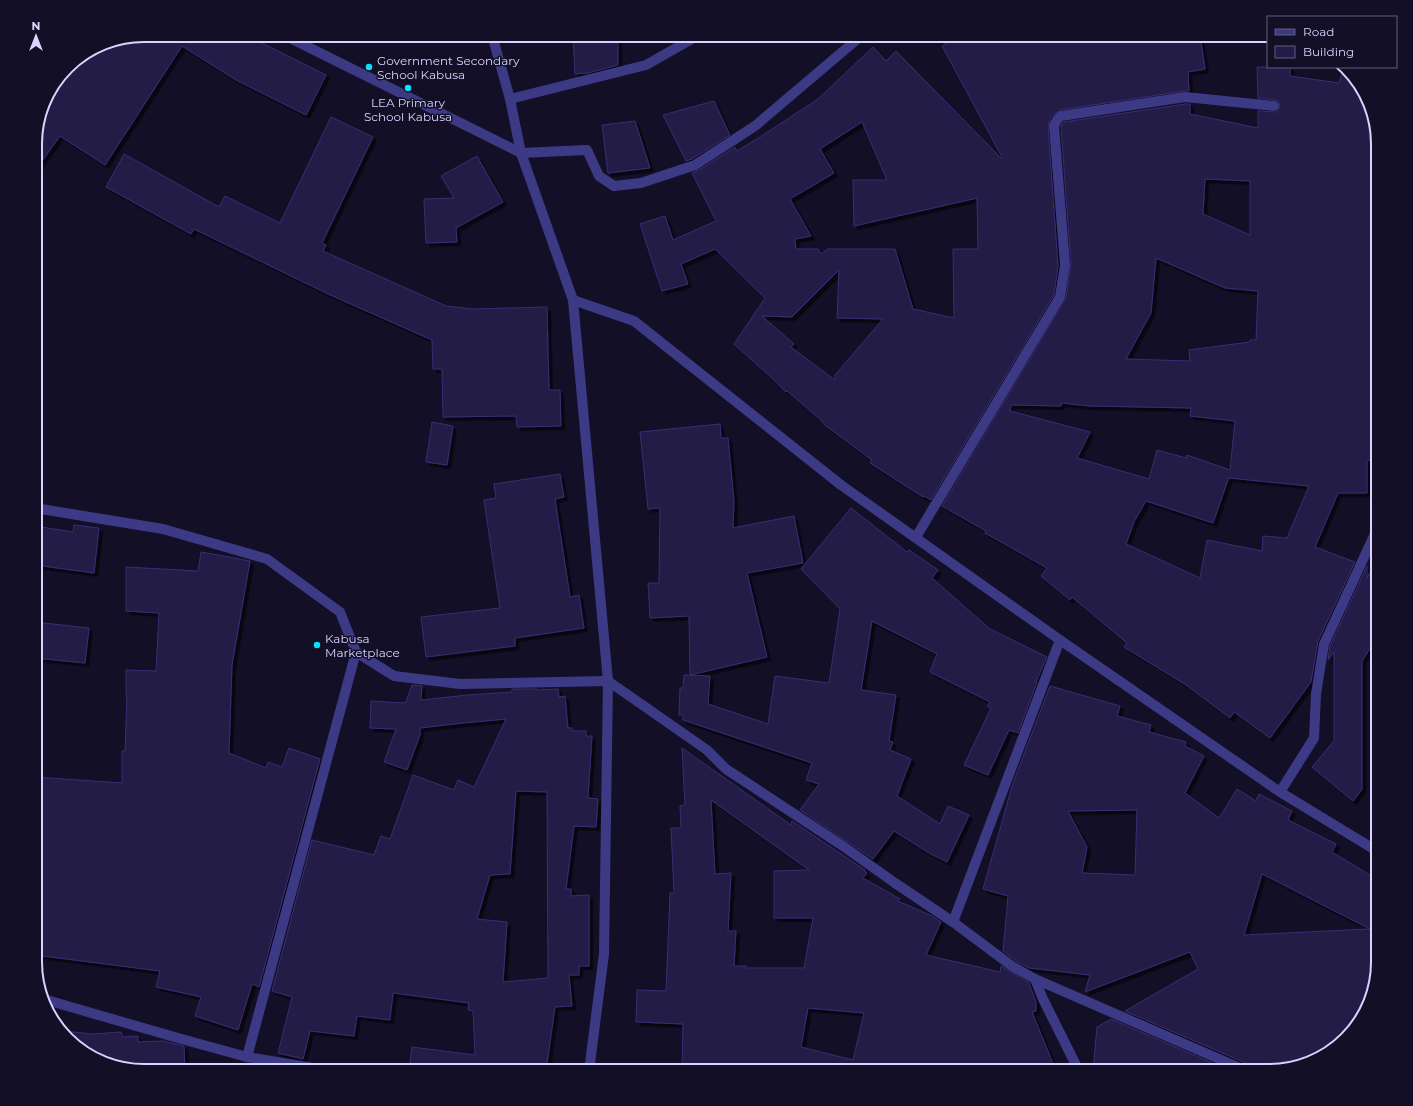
<svg xmlns="http://www.w3.org/2000/svg" width="1413" height="1106" font-family="Montserrat,sans-serif">
<style>
.building{fill:#241b47;stroke:#3b2d73;fill-rule:evenodd;filter:url(#shadow)}
.lines{fill:none;stroke-linecap:round;stroke-linejoin:round}
.minor{stroke:#3d3a85;stroke-width:10}
.tertiary{stroke:#3d3a85;stroke-width:10}
.poi-dot{fill:#00e5ff;stroke:#130f26;stroke-width:1.5}
.labels{text-anchor:middle;dominant-baseline:central;stroke-width:3;stroke-linejoin:round;paint-order:stroke}
.poi-label{font-size:12px;fill:#d9d4ff;stroke:#130f26;text-anchor:start}
.rim{fill:none;stroke:#d9d4ff;stroke-width:2}
</style>
<defs>
<filter id="shadow"><feDropShadow dx="3.5" dy="3.5" stdDeviation="0" flood-color="#0009"/></filter>
</defs>
<rect width="100%" height="100%" fill="#130f26"/>
<!-- building -->
<g class="building">
<path d="M 144,35 L 246,35 L 326,75 L 306,115 L 236,80 L 182,46 L 105,165 L 60,136 L 35,171 L 35,137 L 46,96 L 72,62 L 103,43 Z"/>
<path d="M 573,35 L 618,35 L 618,65 L 588,73 L 575,74 Z"/>
<path d="M 962,35 L 1110,35 L 1110,39 L 1162,35 L 1200,35 L 1205,69 L 1188,72 L 1189,91 L 1184,91 L 1060,110 L 1051,117 L 1048,127 L 1058,265 L 1054,295 L 931,500 L 924,496 L 923,497 L 870,463 L 872,460 L 826,426 L 820,419 L 787,391 L 786,392 L 773,379 L 734,344 L 765,298 L 715,249 L 681,264 L 688,284 L 662,291 L 640,224 L 665,216 L 673,240 L 716,221 L 692,173 L 699,170 L 735,147 L 737,151 L 760,137 L 818,99 L 873,47 L 886,61 L 896,51 L 1001,158 L 1002,157 L 942,46 ZM 862,122 L 887,180 L 853,180 L 854,226 L 977,198 L 978,249 L 953,249 L 954,318 L 913,309 L 895,249 L 828,249 L 821,254 L 818,249 L 796,249 L 795,239 L 811,236 L 790,199 L 834,173 L 820,149 ZM 839,270 L 837,318 L 883,319 L 835,375 L 835,380 L 791,347 L 794,344 L 762,316 L 792,317 Z"/>
<path d="M 1257,67 L 1290,67 L 1290,76 L 1339,83 L 1344,67 L 1367,96 L 1378,144 L 1378,463 L 1367,460 L 1367,493 L 1338,493 L 1315,547 L 1355,562 L 1318,641 L 1311,682 L 1270,738 L 1234,712 L 1230,718 L 1186,685 L 1124,647 L 1127,643 L 1072,597 L 1070,600 L 1041,576 L 1047,568 L 985,533 L 986,531 L 942,506 L 1066,298 L 1071,264 L 1061,127 L 1062,124 L 1064,122 L 1185,104 L 1190,104 L 1190,114 L 1258,128 L 1258,111 L 1276,112 L 1279,109 L 1280,106 L 1278,101 L 1275,100 L 1258,98 ZM 1205,179 L 1250,181 L 1250,235 L 1203,214 ZM 1156,258 L 1225,288 L 1258,291 L 1256,340 L 1250,340 L 1250,342 L 1189,350 L 1190,361 L 1126,359 L 1151,313 ZM 1061,403 L 1090,406 L 1191,408 L 1190,416 L 1235,421 L 1230,470 L 1187,455 L 1186,458 L 1157,450 L 1149,479 L 1077,458 L 1090,432 L 1010,411 L 1011,405 L 1061,406 ZM 1229,477 L 1229,478 L 1309,486 L 1287,538 L 1263,536 L 1262,551 L 1207,540 L 1200,578 L 1126,544 L 1134,522 L 1146,501 L 1213,523 Z"/>
<path d="M 714,101 L 730,135 L 692,159 L 686,161 L 663,115 Z"/>
<path d="M 331,117 L 373,137 L 322,243 L 326,245 L 323,251 L 446,306 L 473,309 L 547,307 L 549,390 L 560,390 L 561,426 L 517,427 L 516,416 L 443,417 L 442,369 L 433,369 L 432,340 L 328,294 L 194,229 L 191,234 L 106,187 L 124,154 L 219,207 L 225,196 L 280,223 Z"/>
<path d="M 635,121 L 650,168 L 608,173 L 602,125 Z"/>
<path d="M 477,156 L 503,202 L 456,228 L 457,242 L 426,243 L 424,199 L 454,198 L 441,176 Z"/>
<path d="M 432,422 L 453,426 L 447,465 L 426,462 Z"/>
<path d="M 720,424 L 721,438 L 728,438 L 734,501 L 733,528 L 794,516 L 803,563 L 747,573 L 767,657 L 690,675 L 689,616 L 650,618 L 648,583 L 659,583 L 660,508 L 648,509 L 640,432 Z"/>
<path d="M 560,474 L 564,497 L 555,499 L 570,597 L 579,595 L 584,628 L 515,638 L 515,646 L 426,657 L 421,617 L 500,608 L 484,500 L 496,498 L 494,484 Z"/>
<path d="M 851,508 L 907,552 L 909,550 L 938,570 L 932,578 L 990,629 L 1047,657 L 1036,682 L 1037,682 L 1018,733 L 1009,730 L 988,775 L 964,765 L 991,708 L 987,706 L 990,702 L 930,672 L 937,654 L 872,621 L 861,690 L 896,695 L 889,741 L 893,742 L 890,750 L 911,759 L 897,796 L 940,824 L 948,806 L 969,815 L 947,862 L 929,853 L 894,831 L 873,859 L 800,810 L 819,784 L 806,780 L 812,763 L 683,720 L 683,715 L 679,715 L 680,688 L 683,688 L 684,675 L 710,676 L 708,704 L 768,724 L 775,676 L 829,683 L 840,609 L 801,569 Z"/>
<path d="M 74,525 L 99,528 L 94,573 L 35,565 L 35,526 L 73,532 Z"/>
<path d="M 201,552 L 250,561 L 232,665 L 229,753 L 266,768 L 268,762 L 282,767 L 289,748 L 320,759 L 259,987 L 252,984 L 238,1030 L 195,1016 L 201,997 L 156,987 L 160,971 L 35,955 L 35,777 L 122,783 L 122,751 L 125,751 L 127,695 L 126,695 L 126,670 L 156,671 L 159,613 L 126,611 L 126,567 L 198,571 Z"/>
<path d="M 1378,558 L 1378,636 L 1362,661 L 1362,789 L 1353,801 L 1312,767 L 1334,741 L 1334,652 L 1328,660 L 1330,646 L 1367,566 L 1367,578 Z"/>
<path d="M 35,622 L 89,628 L 85,663 L 35,658 Z"/>
<path d="M 412,685 L 422,686 L 421,700 L 468,695 L 512,692 L 512,689 L 537,689 L 537,690 L 558,689 L 559,697 L 565,696 L 568,728 L 572,728 L 572,731 L 586,731 L 586,736 L 592,736 L 588,798 L 598,799 L 596,827 L 574,826 L 566,889 L 571,889 L 571,896 L 589,895 L 589,966 L 579,966 L 579,975 L 569,975 L 572,1006 L 555,1007 L 546,1071 L 409,1071 L 412,1047 L 475,1055 L 473,1011 L 468,1010 L 469,1003 L 393,993 L 390,1020 L 357,1016 L 354,1036 L 310,1031 L 303,1059 L 278,1053 L 292,997 L 272,991 L 312,840 L 374,855 L 381,836 L 390,839 L 413,775 L 454,790 L 458,780 L 474,787 L 506,719 L 463,723 L 420,728 L 420,735 L 407,770 L 384,762 L 396,729 L 370,728 L 371,701 L 402,703 L 406,702 ZM 516,791 L 547,792 L 548,978 L 503,982 L 507,922 L 477,919 L 490,875 L 510,874 Z"/>
<path d="M 1050,686 L 1120,706 L 1117,716 L 1151,725 L 1149,732 L 1186,742 L 1185,746 L 1204,756 L 1185,793 L 1219,818 L 1237,789 L 1256,801 L 1259,794 L 1292,811 L 1288,820 L 1336,844 L 1332,852 L 1378,880 L 1378,963 L 1370,1003 L 1351,1034 L 1323,1055 L 1292,1066 L 1269,1071 L 1253,1071 L 1252,1067 L 1250,1065 L 1125,1011 L 1198,969 L 1190,952 L 1085,992 L 1090,975 L 1029,968 L 1016,961 L 1003,951 L 1008,896 L 983,889 L 1013,783 ZM 1137,810 L 1135,875 L 1082,873 L 1087,847 L 1068,811 ZM 1262,874 L 1370,929 L 1244,935 Z"/>
<path d="M 682,748 L 791,825 L 792,821 L 865,870 L 864,871 L 867,873 L 863,878 L 900,899 L 898,901 L 932,916 L 941,922 L 926,955 L 1000,972 L 1001,966 L 1029,983 L 1036,1002 L 1036,1011 L 1032,1012 L 1056,1071 L 682,1071 L 683,1024 L 636,1022 L 637,990 L 666,991 L 670,893 L 674,893 L 671,828 L 681,828 L 680,806 L 685,805 ZM 711,800 L 809,870 L 774,871 L 774,918 L 813,918 L 804,968 L 746,968 L 746,966 L 734,966 L 736,931 L 728,931 L 731,873 L 715,874 ZM 808,1008 L 864,1013 L 853,1060 L 801,1047 Z"/>
<path d="M 1111,1019 L 1231,1071 L 1093,1071 L 1097,1027 Z"/>
<path d="M 63,1031 L 93,1034 L 121,1032 L 123,1037 L 138,1036 L 138,1042 L 164,1041 L 184,1046 L 185,1071 L 144,1071 L 103,1063 L 72,1044 Z"/>
</g>
<g class="lines">
<!-- minor -->
<g class="minor">
<path d="M 284,35 L 521,153 L 587,150 L 599,176 L 614,186 L 641,183 L 695,165 L 755,126 L 861,36 L 864,35"/>
<path d="M 510,99 L 646,65 L 699,35"/>
<path d="M 35,508 L 163,529 L 267,559 L 340,612 L 356,652 L 247,1057"/>
<path d="M 916,537 L 1060,297 L 1065,265 L 1054,126 L 1057,120 L 1061,116 L 1185,97 L 1274,106"/>
<path d="M 356,652 L 394,676 L 460,684 L 608,681 L 707,750 L 726,769 L 843,846 L 895,883 L 953,922 L 1012,966 L 1035,979 L 1042,997 L 1079,1071"/>
<path d="M 1280,792 L 1314,738 L 1316,694 L 1324,644 L 1378,527"/>
<path d="M 1372,848 L 1378,840"/>
<path d="M 953,922 L 1060,640"/>
<path d="M 1035,979 L 1247,1071"/>
<path d="M 43,999 L 178,1038 L 247,1057 L 331,1071"/>
</g>
<!-- tertiary -->
<g class="tertiary">
<path d="M 492,35 L 510,99 L 521,153 L 573,300 L 608,681 L 604,954 L 589,1071"/>
<path d="M 573,300 L 634,321 L 841,485 L 1060,640 L 1280,792 L 1372,848 L 1378,854"/>
</g>
</g>
<!-- markers -->
<g class="poi-dot">
<circle cx="369" cy="67" r="4"/>
<circle cx="408" cy="88" r="4"/>
<circle cx="317" cy="645" r="4"/>
</g>
<g class="labels">
<!-- poi labels -->
<g class="poi-label">
<text x="377" y="60">Government Secondary<tspan x="377" dy="14">School Kabusa</tspan></text>
<text x="408" y="102" text-anchor="middle">LEA Primary<tspan x="408" dy="14">School Kabusa</tspan></text>
<text x="325" y="638">Kabusa<tspan x="325" dy="14">Marketplace</tspan></text>
</g>
</g>
<!-- crop -->
<path d="M0 0H1413V1106H0ZM144 42H1269A102 102 0 0 1 1371 144V962A102 102 0 0 1 1269 1064H144A102 102 0 0 1 42 962V144A102 102 0 0 1 144 42Z" fill="#130f26" fill-rule="evenodd"/>
<path class="rim" d="M144 42H1269A102 102 0 0 1 1371 144V962A102 102 0 0 1 1269 1064H144A102 102 0 0 1 42 962V144A102 102 0 0 1 144 42Z"/>
<!-- legend -->
<rect x="1267" y="16" width="130" height="52" fill="#130f26" stroke="#625e7d"/>
<rect x="1275" y="29" width="20" height="6" fill="#3d3a85" stroke="#625e7d"/>
<text x="1303" y="36" font-size="12" fill="#d9d4ff">Road</text>
<rect x="1275" y="46" width="20" height="12" fill="#241b47" stroke="#625e7d"/>
<text x="1303" y="56" font-size="12" fill="#d9d4ff">Building</text>
<!-- north arrow -->
<g transform="translate(36 36)" stroke="#130f26" stroke-width="3" paint-order="stroke">
<path d="M0-3L7 15L0 10L-7 15Z" fill="#d9d4ff"/>
<text y="-6" font-size="11" font-weight="bold" text-anchor="middle" fill="#d9d4ff">N</text>
</g>
</svg>
